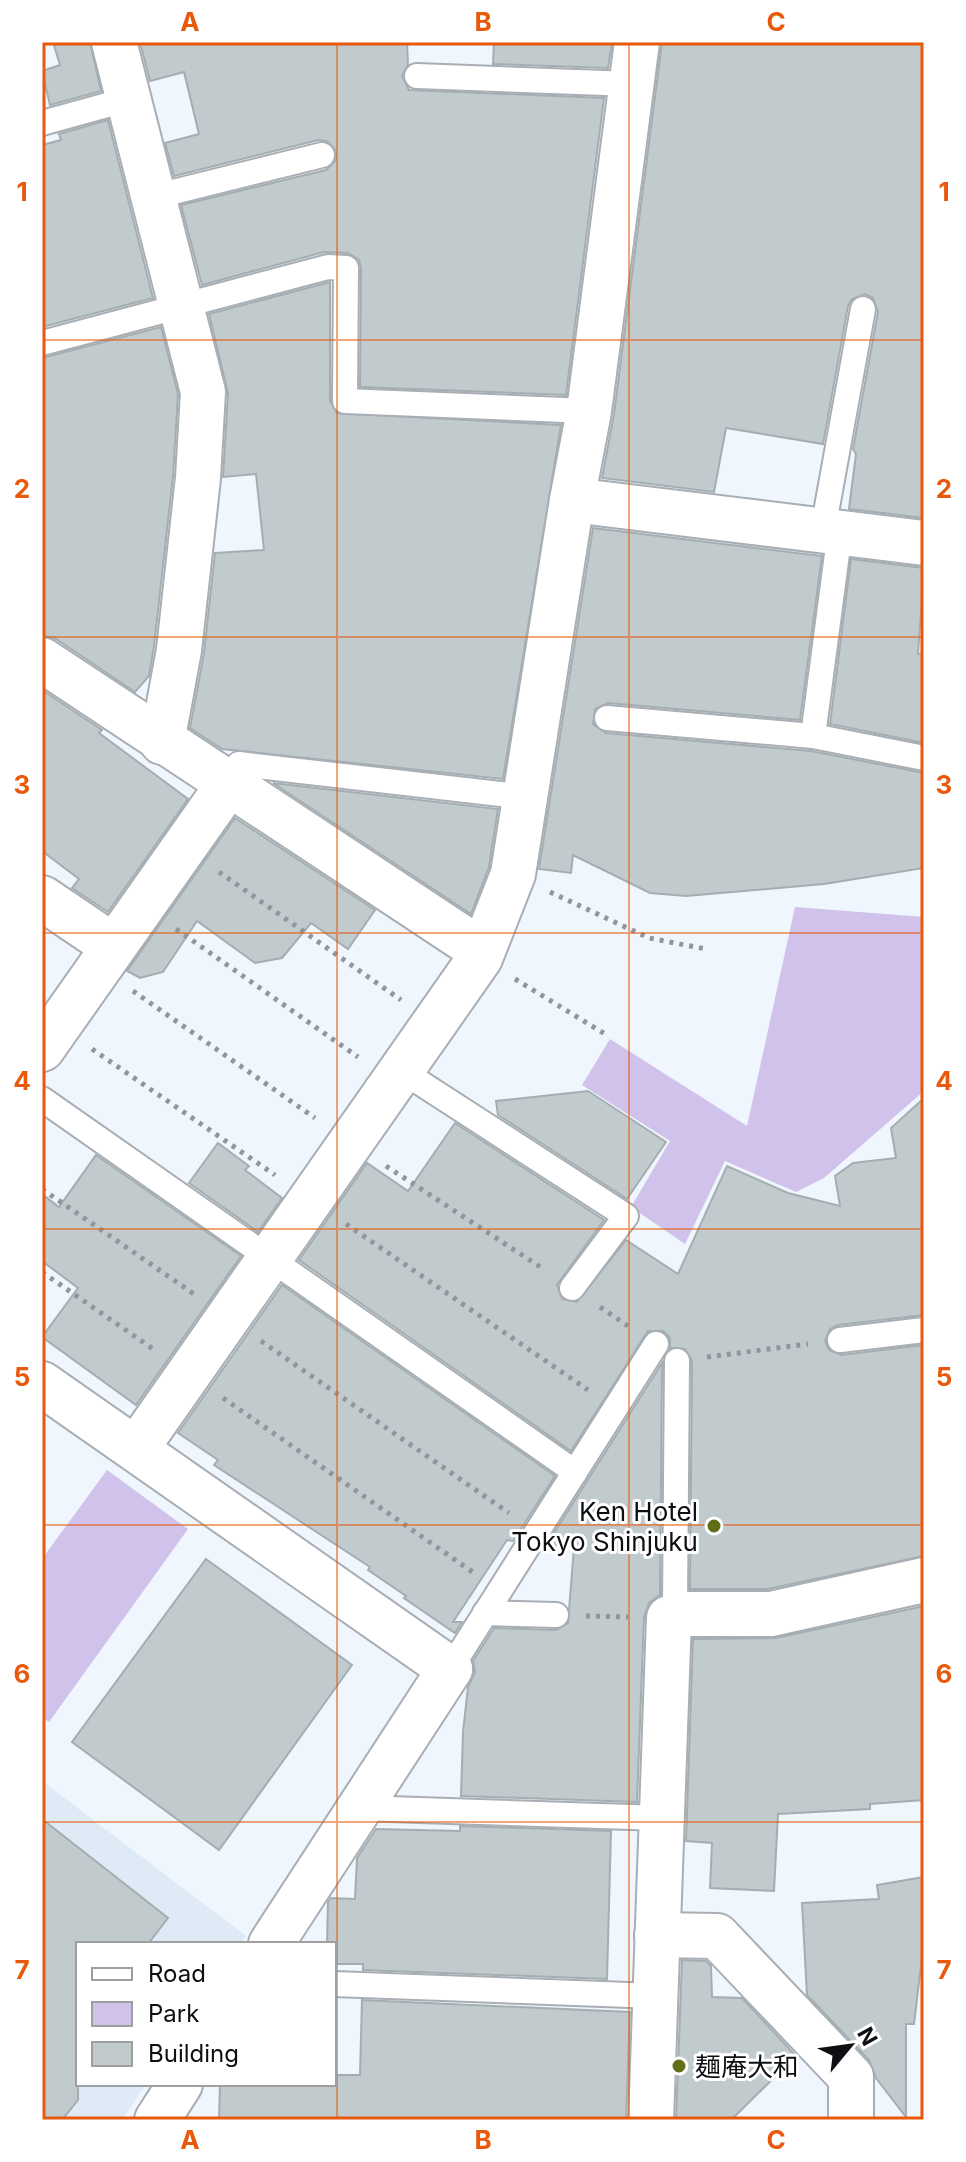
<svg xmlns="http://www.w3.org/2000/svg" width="966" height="2162" font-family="Inter,'Noto Sans JP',sans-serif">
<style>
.built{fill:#deeaf6}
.green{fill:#d0c2eb}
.building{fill:#c1cbce;stroke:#a4aeb1;stroke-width:2}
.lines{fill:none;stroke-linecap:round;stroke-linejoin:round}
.service-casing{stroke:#a8aeb4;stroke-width:28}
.minor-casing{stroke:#a8aeb4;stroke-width:48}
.tertiary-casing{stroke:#a8aeb4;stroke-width:48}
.path{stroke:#92969c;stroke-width:5;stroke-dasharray:4 6;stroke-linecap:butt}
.service{stroke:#fff;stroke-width:24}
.minor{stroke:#fff;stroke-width:44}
.tertiary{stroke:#fff;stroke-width:44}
.grid{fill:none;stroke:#e8590c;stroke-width:2;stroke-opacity:0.55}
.poi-dot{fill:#616e17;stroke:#fff;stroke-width:3}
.labels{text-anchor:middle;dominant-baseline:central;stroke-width:6;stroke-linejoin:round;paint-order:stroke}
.poi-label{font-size:26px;fill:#0d0f12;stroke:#fff;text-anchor:end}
.neatline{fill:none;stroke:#e8590c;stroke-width:3}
.grid-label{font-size:26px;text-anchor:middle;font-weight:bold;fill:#e8590c}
</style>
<rect width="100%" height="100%" fill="#f0f6fd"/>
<!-- built -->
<path class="built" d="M 42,1781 L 246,1936 L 241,1944 L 78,1944 L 78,2084 L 146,2084 L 122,2120 L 42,2120 Z"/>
<!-- green -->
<g class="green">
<path d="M 795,907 L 924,917 L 924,1091 L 824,1178 L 796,1192 L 725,1161 L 685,1244 L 631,1207 L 670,1141 L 582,1085 L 610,1039 L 747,1126 Z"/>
<path d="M 107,1470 L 188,1529 L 49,1722 L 42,1717 L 42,1559 Z"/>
</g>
<!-- building -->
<g class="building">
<path d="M 53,42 L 90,42 L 101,91 L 50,105 L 42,71 L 60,65 Z"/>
<path d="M 140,42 L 407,42 L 408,65 L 402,76 L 409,90 L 604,98 L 566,395 L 360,387 L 361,268 L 359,260 L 348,253 L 324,252 L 202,285 L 181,205 L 326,170 L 336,160 L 336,151 L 327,141 L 318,140 L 174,176 L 165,143 L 199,134 L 184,72 L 150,81 Z"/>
<path d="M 494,42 L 600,42 L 612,43 L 608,68 L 493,64 Z"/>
<path d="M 662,42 L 924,42 L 924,518 L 849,509 L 856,454 L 853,449 L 878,312 L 873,298 L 865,294 L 852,299 L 848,306 L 823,444 L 726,428 L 714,492 L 602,478 L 614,414 Z"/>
<path d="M 108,120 L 153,298 L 42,327 L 42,145 L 61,140 L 59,134 Z"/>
<path d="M 330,282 L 330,401 L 337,413 L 561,425 L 503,779 L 222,749 L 190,728 L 204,653 L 215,553 L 264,550 L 256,474 L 223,477 L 228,393 L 209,314 Z"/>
<path d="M 161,327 L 178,394 L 173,476 L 154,646 L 149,676 L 135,692 L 56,639 L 42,635 L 42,358 Z"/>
<path d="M 593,528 L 822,556 L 800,720 L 608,703 L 595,709 L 593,724 L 606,733 L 811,751 L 924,773 L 924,868 L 824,884 L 686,896 L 650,893 L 573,855 L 571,873 L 539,869 Z"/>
<path d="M 851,559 L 924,568 L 918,654 L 924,654 L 924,743 L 830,724 Z"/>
<path d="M 42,690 L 102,730 L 99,733 L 188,799 L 108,912 L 72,888 L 79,879 L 42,851 Z"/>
<path d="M 273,783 L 498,809 L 489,867 L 471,914 Z"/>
<path d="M 235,818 L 375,910 L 348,949 L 311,923 L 282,958 L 255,963 L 197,921 L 163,972 L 140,978 L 127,971 Z"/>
<path d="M 588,1091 L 666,1142 L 627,1199 L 498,1115 L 496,1101 Z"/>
<path d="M 924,1098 L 924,1315 L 838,1325 L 830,1329 L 825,1341 L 829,1350 L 841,1355 L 924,1345 L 924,1556 L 768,1589 L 690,1589 L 692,1361 L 685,1349 L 670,1348 L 670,1338 L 663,1331 L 648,1331 L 571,1451 L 299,1260 L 367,1163 L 408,1191 L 455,1123 L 604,1220 L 557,1285 L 562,1299 L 577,1302 L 626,1240 L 678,1274 L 727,1166 L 788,1193 L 840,1206 L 835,1176 L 853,1163 L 896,1158 L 891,1128 Z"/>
<path d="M 218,1143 L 249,1166 L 245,1170 L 282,1198 L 258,1232 L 189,1183 Z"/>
<path d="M 96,1155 L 241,1256 L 136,1405 L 42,1337 L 78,1288 L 42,1261 L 42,1194 L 59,1207 Z"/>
<path d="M 282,1285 L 555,1476 L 513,1541 L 507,1540 L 453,1622 L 462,1622 L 455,1633 L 404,1598 L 406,1596 L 368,1570 L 370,1567 L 214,1465 L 218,1460 L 178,1433 Z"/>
<path d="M 662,1363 L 660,1595 L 649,1603 L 644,1617 L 637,1802 L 461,1796 L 463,1732 L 468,1687 L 475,1672 L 473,1661 L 494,1628 L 556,1630 L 568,1623 L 574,1547 L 547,1544 Z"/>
<path d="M 206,1559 L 352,1665 L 219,1850 L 72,1742 Z"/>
<path d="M 924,1606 L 924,1800 L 870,1804 L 870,1809 L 778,1814 L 774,1891 L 710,1888 L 712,1843 L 686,1841 L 693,1639 L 776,1638 Z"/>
<path d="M 42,1819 L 168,1918 L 148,1944 L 78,1944 L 78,2100 L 62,2120 L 42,2120 Z"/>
<path d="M 460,1826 L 611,1831 L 607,1979 L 363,1970 L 363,1964 L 334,1964 L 334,1944 L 327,1944 L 328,1902 L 331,1898 L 355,1899 L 357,1858 L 376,1829 L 460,1831 Z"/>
<path d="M 924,1877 L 924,1940 L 914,2024 L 906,2024 L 906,2117 L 876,2078 L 869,2060 L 807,1995 L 802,1903 L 879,1899 L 877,1885 Z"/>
<path d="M 682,1960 L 706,1961 L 711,1966 L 712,1997 L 742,1998 L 796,2056 L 731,2120 L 676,2120 Z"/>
<path d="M 362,2000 L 630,2012 L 626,2120 L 219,2120 L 220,2084 L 334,2084 L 334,2075 L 360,2075 Z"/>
</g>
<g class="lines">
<defs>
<g id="service">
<path d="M 417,76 L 632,84"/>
<path d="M 42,123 L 129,99"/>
<path d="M 153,197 L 322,155"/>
<path d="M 42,343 L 328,267 L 346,268 L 345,401 L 589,411"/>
<path d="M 823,529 L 863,309"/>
<path d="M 607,718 L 813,736 L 924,758"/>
<path d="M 813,736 L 840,531"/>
<path d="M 228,785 L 239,764 L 526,797"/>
<path d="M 402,1071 L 626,1216 L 572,1288"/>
<path d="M 42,1099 L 575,1472"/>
<path d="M 840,1340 L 924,1330"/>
<path d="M 485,1613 L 556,1615"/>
<path d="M 669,1618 L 675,1603 L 677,1361"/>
<path d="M 450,1669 L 656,1344"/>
<path d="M 359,1808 L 662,1818"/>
<path d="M 334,1984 L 656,1996"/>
</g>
<g id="minor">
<path d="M 114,42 L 203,392 L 198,478 L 179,650 L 162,742"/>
<path d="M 572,500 L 924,543"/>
<path d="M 42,660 L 482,951"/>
<path d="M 42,898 L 113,946"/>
<path d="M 42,1049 L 228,785"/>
<path d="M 136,1449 L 480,958 L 513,874 L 572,500 L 589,411 L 637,42"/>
<path d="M 657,1935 L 717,1936 L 851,2077 L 851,2120"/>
<path d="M 271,1944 L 450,1669"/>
<path d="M 157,2120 L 180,2084"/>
<path d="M 651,2120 L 669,1618 L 684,1614 L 771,1614 L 924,1580"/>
</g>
<path id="tertiary" d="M 42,1384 L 450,1669"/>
</defs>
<!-- service casing -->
<use href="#service" class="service-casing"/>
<!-- minor casing -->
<use href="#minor" class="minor-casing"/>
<!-- tertiary casing -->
<use href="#tertiary" class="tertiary-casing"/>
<!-- path -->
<g class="path">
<path d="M 219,872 L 401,1000"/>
<path d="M 550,892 L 649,938 L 706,949"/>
<path d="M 176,929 L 358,1057"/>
<path d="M 515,979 L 605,1034"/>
<path d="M 133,991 L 315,1118"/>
<path d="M 92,1049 L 275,1175"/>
<path d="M 386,1166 L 545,1270"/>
<path d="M 42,1189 L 194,1294"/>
<path d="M 346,1224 L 588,1390"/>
<path d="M 42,1272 L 153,1349"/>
<path d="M 600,1307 L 628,1326"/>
<path d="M 261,1341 L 509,1513"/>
<path d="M 707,1357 L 808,1344"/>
<path d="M 223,1398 L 474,1573"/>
<path d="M 586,1616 L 628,1617"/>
</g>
<!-- service -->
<use href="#service" class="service"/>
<!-- minor -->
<use href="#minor" class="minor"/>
<!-- tertiary -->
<use href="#tertiary" class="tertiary"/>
</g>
<!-- grid -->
<path class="grid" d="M 337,42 L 337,2120M 629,42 L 629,2120M 42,340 L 924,340M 42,637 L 924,637M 42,933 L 924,933M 42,1229 L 924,1229M 42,1525 L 924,1525M 42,1822 L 924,1822"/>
<!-- markers -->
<g class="poi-dot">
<circle cx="714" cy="1526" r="8"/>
<circle cx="679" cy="2066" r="8"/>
</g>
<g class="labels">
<!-- poi labels -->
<g class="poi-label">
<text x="698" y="1511">Ken Hotel<tspan x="698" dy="30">Tokyo Shinjuku</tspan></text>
<text x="695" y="2066" text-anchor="start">麺庵大和</text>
</g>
</g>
<!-- border -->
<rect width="966" height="2162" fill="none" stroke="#ffffff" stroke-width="88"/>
<!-- legend -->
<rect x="76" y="1942" width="260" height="144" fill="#ffffff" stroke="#9e9fa0" stroke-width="2"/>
<rect x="92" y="1968" width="40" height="12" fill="#ffffff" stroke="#9e9fa0" stroke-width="2"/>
<text x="148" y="1982" font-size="24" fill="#0d0f12">Road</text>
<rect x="92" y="2002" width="40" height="24" fill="#d0c2eb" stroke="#9e9fa0" stroke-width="2"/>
<text x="148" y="2022" font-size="24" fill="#0d0f12">Park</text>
<rect x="92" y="2042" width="40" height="24" fill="#c1cbce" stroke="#9e9fa0" stroke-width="2"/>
<text x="148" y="2062" font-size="24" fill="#0d0f12">Building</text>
<!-- north arrow -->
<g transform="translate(850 2046) rotate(61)" stroke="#ffffff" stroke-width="6" paint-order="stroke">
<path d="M0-6L14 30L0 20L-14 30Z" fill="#0d0f12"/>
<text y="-12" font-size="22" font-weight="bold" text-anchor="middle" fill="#0d0f12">N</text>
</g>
<rect x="44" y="44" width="878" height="2074" class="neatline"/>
<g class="grid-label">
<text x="190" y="31">A</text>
<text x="483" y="31">B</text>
<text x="776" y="31">C</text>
<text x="22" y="201">1</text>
<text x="944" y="201">1</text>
<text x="22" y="498">2</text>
<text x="944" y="498">2</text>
<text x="22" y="794">3</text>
<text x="944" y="794">3</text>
<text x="22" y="1090">4</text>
<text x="944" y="1090">4</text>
<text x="22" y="1386">5</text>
<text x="944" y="1386">5</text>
<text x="22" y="1683">6</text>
<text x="944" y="1683">6</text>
<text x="22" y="1979">7</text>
<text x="944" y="1979">7</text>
<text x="190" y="2149">A</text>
<text x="483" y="2149">B</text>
<text x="776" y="2149">C</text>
</g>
</svg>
